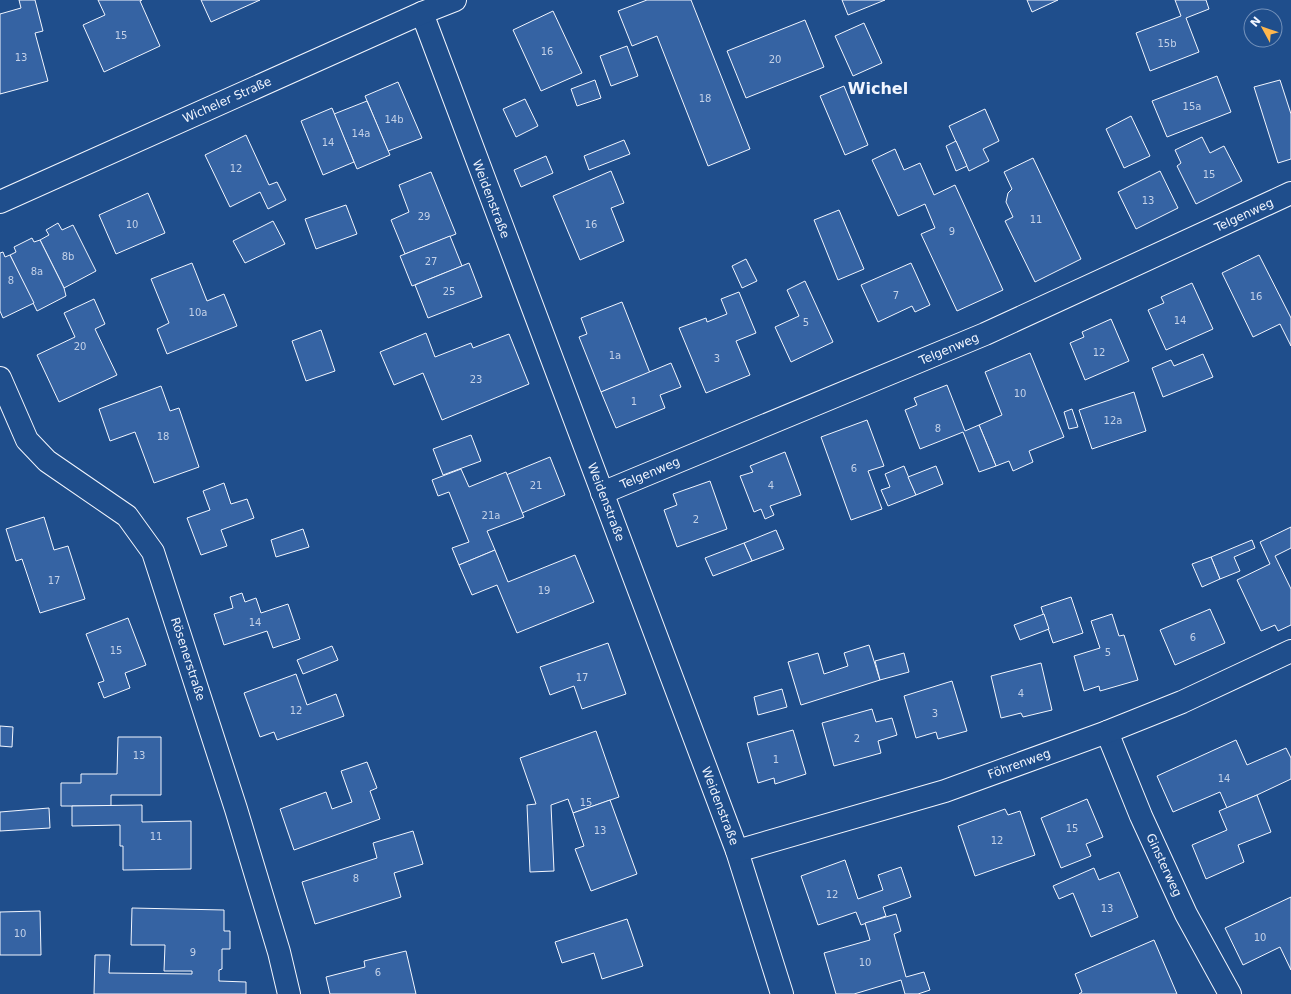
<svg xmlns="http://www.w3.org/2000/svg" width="1291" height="994" font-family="'DejaVu Sans',sans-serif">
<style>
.building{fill:#3563a3;stroke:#f2f6ff}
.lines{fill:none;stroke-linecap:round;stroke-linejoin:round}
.minor-casing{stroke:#f2f6ff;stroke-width:24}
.minor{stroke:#1f4e8c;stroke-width:22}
.labels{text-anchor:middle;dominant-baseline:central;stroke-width:3;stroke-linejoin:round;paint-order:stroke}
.number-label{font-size:10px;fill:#c3d1e8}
.street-label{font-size:12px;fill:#f2f6ff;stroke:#1f4e8c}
.district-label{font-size:16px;font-weight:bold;fill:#f2f6ff;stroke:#1f4e8c}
</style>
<rect width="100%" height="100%" fill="#1f4e8c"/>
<!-- building -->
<g class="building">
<path d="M 19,0 L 35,0 L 43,31 L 35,33 L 48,81 L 0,94 L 0,14 L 21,8 Z"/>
<path d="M 98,0 L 142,0 L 140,1 L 160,46 L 104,72 L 83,25 L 105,15 Z"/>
<path d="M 201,0 L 260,0 L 211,22 Z"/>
<path d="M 647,0 L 691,0 L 750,149 L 708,166 L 657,36 L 632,46 L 618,11 Z"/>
<path d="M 842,0 L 885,0 L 848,15 Z"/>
<path d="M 1027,0 L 1058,0 L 1032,12 Z"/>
<path d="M 1175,0 L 1206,0 L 1209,9 L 1186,18 L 1199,52 L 1150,71 L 1136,33 L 1181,16 Z"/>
<path d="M 553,11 L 582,73 L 541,91 L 513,30 Z"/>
<path d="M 805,20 L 824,67 L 746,98 L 727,51 Z"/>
<path d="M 864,23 L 882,63 L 853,76 L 835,36 Z"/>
<path d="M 627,46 L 638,76 L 611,86 L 600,56 Z"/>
<path d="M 1217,76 L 1231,112 L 1167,137 L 1152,101 Z"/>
<path d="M 595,80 L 601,98 L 577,106 L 571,89 Z"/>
<path d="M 1280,80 L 1291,114 L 1291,159 L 1278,163 L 1254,87 Z"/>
<path d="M 398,82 L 422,138 L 388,151 L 365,96 Z"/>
<path d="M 844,86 L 868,145 L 845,155 L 820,96 Z"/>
<path d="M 525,99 L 538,126 L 516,137 L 503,109 Z"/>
<path d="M 367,101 L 390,155 L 357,169 L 334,114 Z"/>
<path d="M 332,108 L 354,162 L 323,175 L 301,121 Z"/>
<path d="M 985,109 L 999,141 L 983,149 L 989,161 L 969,171 L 949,126 Z"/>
<path d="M 1131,116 L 1150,156 L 1124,168 L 1106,129 Z"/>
<path d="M 246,135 L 269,185 L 277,182 L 286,200 L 268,209 L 260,192 L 230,207 L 205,155 Z"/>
<path d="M 1202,137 L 1210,153 L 1224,146 L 1242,181 L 1196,204 L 1177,166 L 1181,163 L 1175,150 Z"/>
<path d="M 624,140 L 630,154 L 589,170 L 584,156 Z"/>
<path d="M 956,141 L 967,166 L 956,171 L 946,146 Z"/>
<path d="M 895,149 L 904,170 L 920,163 L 934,195 L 955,185 L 1003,290 L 957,311 L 921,234 L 935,228 L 925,204 L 898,216 L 872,160 Z"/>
<path d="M 546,156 L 553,173 L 521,187 L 514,170 Z"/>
<path d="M 1033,158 L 1081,259 L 1035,282 L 1005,221 L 1013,217 L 1006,202 L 1008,193 L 1012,189 L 1004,172 Z"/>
<path d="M 611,171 L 624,203 L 611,208 L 624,241 L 580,260 L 553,196 Z"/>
<path d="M 1160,171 L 1178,208 L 1136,229 L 1118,192 Z"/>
<path d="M 431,172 L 456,234 L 405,254 L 391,220 L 409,212 L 399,185 Z"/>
<path d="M 148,193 L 165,233 L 116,254 L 99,215 Z"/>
<path d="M 346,205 L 357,234 L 316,249 L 305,219 Z"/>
<path d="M 839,210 L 864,269 L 838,280 L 814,220 Z"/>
<path d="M 273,221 L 285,244 L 245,263 L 233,241 Z"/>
<path d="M 58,223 L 62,230 L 73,225 L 96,271 L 64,288 L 40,240 L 49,235 L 46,230 Z"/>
<path d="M 450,236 L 462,266 L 412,286 L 400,256 Z"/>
<path d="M 32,238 L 34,242 L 40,240 L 64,288 L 66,296 L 37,311 L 10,255 L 16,252 L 14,247 Z"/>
<path d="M 3,252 L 5,257 L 10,255 L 34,303 L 3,318 L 0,311 L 0,253 Z"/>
<path d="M 1259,255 L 1291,318 L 1291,346 L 1280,324 L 1253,337 L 1222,273 Z"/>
<path d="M 746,259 L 757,281 L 742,288 L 732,266 Z"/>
<path d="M 192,263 L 207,301 L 224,294 L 237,326 L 167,354 L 157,329 L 169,323 L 151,279 Z"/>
<path d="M 469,263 L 482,297 L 428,318 L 415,285 Z"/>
<path d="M 911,263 L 930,305 L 915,312 L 912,306 L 878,322 L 861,285 Z"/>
<path d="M 805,281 L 833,342 L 791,362 L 775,327 L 799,316 L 787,290 Z"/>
<path d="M 1192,283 L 1213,329 L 1166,350 L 1148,310 L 1164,303 L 1161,297 Z"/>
<path d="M 739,292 L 756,333 L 736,341 L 750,375 L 706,393 L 679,328 L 706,318 L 707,322 L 727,314 L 721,299 Z"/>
<path d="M 94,299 L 105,324 L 95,329 L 117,375 L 59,402 L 37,355 L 75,337 L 64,313 Z"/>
<path d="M 622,302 L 650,373 L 601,392 L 579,337 L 587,334 L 581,318 Z"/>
<path d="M 1111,319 L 1129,361 L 1085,380 L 1070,343 L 1084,337 L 1082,332 Z"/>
<path d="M 321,330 L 335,371 L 306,381 L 292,341 Z"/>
<path d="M 426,333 L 435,357 L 471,343 L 473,348 L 509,334 L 529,384 L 442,420 L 423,373 L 394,385 L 380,352 Z"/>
<path d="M 1030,353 L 1064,437 L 1029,451 L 1033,462 L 1013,471 L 1009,461 L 996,466 L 979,425 L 1002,415 L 985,372 Z"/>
<path d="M 1203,354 L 1213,377 L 1163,397 L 1152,368 L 1171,360 L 1174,366 Z"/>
<path d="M 671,363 L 681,387 L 660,395 L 665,408 L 616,428 L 601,392 Z"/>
<path d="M 947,385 L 965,431 L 979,425 L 996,466 L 979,472 L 963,432 L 920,449 L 905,410 L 917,405 L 914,398 Z"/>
<path d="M 161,386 L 170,411 L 179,408 L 199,467 L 154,483 L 135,432 L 110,441 L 99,409 Z"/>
<path d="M 1134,392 L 1146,431 L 1092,449 L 1079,410 Z"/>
<path d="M 1072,409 L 1078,427 L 1069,429 L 1064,412 Z"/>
<path d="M 867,420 L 884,466 L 868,471 L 882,509 L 851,520 L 821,437 Z"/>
<path d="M 471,435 L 481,461 L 443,475 L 433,449 Z"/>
<path d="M 785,452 L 801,495 L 770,506 L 774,515 L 765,519 L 761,509 L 754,512 L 740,476 L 753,472 L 750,466 Z"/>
<path d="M 550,457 L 565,495 L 522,513 L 506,475 Z"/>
<path d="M 904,466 L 916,495 L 888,506 L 881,490 L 890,487 L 885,474 Z"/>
<path d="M 936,466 L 943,484 L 916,495 L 908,477 Z"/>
<path d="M 461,469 L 469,487 L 506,472 L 524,517 L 487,531 L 495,550 L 459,565 L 452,548 L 469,542 L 449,492 L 438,496 L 432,480 Z"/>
<path d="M 710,481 L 727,529 L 677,547 L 664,510 L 677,505 L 673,494 Z"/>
<path d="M 224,483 L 231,504 L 247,499 L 254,518 L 221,530 L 227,546 L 201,555 L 187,518 L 210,510 L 203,491 Z"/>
<path d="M 44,517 L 54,550 L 68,546 L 85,599 L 40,613 L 22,559 L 16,561 L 6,529 Z"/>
<path d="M 1291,527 L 1291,548 L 1275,556 L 1291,589 L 1291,625 L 1278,631 L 1275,625 L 1261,631 L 1237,580 L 1270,564 L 1260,542 Z"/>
<path d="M 303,529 L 309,547 L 276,557 L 271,540 Z"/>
<path d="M 776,530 L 784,549 L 752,561 L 744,543 Z"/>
<path d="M 1252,540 L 1255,548 L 1234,557 L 1240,571 L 1220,579 L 1211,557 Z"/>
<path d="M 744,543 L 752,561 L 713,576 L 705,558 Z"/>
<path d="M 495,550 L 508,582 L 575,555 L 594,602 L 517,633 L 497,585 L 472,595 L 459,565 Z"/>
<path d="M 1211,557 L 1220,579 L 1202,587 L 1192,564 Z"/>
<path d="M 242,593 L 245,602 L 256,598 L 261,613 L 288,604 L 300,639 L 273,648 L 267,631 L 224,645 L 214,614 L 233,608 L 230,597 Z"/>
<path d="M 1071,597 L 1083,633 L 1053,643 L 1041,607 Z"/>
<path d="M 1210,609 L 1225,643 L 1175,665 L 1160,630 Z"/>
<path d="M 1044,614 L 1049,629 L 1020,640 L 1014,625 Z"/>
<path d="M 1112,614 L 1119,636 L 1124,635 L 1138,680 L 1100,691 L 1099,686 L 1084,691 L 1074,656 L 1100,648 L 1091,621 Z"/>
<path d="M 128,618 L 146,665 L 125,673 L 130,688 L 104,698 L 98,683 L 104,681 L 86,634 Z"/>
<path d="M 608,643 L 626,694 L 582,709 L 574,686 L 550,695 L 540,667 Z"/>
<path d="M 869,645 L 880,680 L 801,705 L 788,662 L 818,653 L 824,674 L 848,666 L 844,653 Z"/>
<path d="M 332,646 L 338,660 L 303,674 L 297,660 Z"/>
<path d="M 904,653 L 909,672 L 880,680 L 875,661 Z"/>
<path d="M 1041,663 L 1052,710 L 1023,717 L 1021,713 L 1001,718 L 991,676 Z"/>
<path d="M 296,674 L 307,705 L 336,694 L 344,716 L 277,740 L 274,732 L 260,737 L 244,693 Z"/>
<path d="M 952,681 L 967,731 L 938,739 L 936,732 L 916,738 L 904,696 Z"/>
<path d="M 782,689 L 787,707 L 758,715 L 754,697 Z"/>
<path d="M 872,709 L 876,722 L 892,718 L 897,735 L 878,741 L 881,753 L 834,766 L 822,723 Z"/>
<path d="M 0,726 L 13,727 L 12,747 L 0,746 Z"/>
<path d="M 793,730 L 806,774 L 775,784 L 774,778 L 758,783 L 747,743 Z"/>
<path d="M 596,731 L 619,797 L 573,813 L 568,799 L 551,805 L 554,871 L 530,872 L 527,805 L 536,804 L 520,758 Z"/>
<path d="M 118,737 L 161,737 L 161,795 L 111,795 L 111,806 L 61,806 L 61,783 L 81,783 L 81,774 L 117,774 Z"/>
<path d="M 1236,740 L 1247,765 L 1286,748 L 1291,758 L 1291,779 L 1257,795 L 1227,808 L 1220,792 L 1173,812 L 1157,776 Z"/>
<path d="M 367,762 L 377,788 L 370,791 L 380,819 L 294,850 L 280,809 L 326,792 L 332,809 L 352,802 L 341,771 Z"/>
<path d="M 1257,795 L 1271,832 L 1238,845 L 1244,862 L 1206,879 L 1192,845 L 1227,830 L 1219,811 Z"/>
<path d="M 1087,799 L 1103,837 L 1086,844 L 1091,856 L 1061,868 L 1041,818 Z"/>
<path d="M 610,800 L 637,874 L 591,891 L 575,849 L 584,846 L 573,813 Z"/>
<path d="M 142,805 L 142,822 L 191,821 L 191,869 L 123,870 L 123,846 L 120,846 L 120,825 L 72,826 L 72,806 Z"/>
<path d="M 49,808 L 50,828 L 0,831 L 0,812 Z"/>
<path d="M 1005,809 L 1008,815 L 1020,811 L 1035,855 L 975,876 L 958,826 Z"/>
<path d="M 413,831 L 423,864 L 394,873 L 401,897 L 315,924 L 302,882 L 377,858 L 373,843 Z"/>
<path d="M 845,860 L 858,899 L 883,890 L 878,875 L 901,867 L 911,897 L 883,907 L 886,916 L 861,925 L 856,912 L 818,925 L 801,876 Z"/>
<path d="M 1094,868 L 1099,880 L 1119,872 L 1138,917 L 1091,937 L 1073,893 L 1059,899 L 1053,886 Z"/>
<path d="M 1291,897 L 1291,970 L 1280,947 L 1243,965 L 1225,928 Z"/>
<path d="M 132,908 L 224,910 L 224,931 L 230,931 L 230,949 L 222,949 L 222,969 L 219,970 L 219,981 L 246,982 L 246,994 L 94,994 L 95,955 L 110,955 L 109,973 L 192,974 L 192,971 L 164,971 L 165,945 L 131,945 Z"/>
<path d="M 40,911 L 41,955 L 0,955 L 0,912 Z"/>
<path d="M 896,914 L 901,931 L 894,934 L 906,977 L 924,972 L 930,990 L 918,994 L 905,994 L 901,980 L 854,994 L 836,994 L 824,953 L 870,940 L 865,923 Z"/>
<path d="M 627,919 L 643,966 L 602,979 L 594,953 L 562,963 L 555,942 Z"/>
<path d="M 1154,940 L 1177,994 L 1079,994 L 1082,992 L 1075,974 Z"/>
<path d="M 406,951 L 416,994 L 330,994 L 326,977 L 365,967 L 364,961 Z"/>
</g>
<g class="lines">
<defs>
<g id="minor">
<path d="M 422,13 L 737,851 L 782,994"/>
<path d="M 0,202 L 422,13 L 455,0"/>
<path d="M 0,378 L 27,440 L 47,461 L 127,516 L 153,552 L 236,809 L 279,952 L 289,994"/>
<path d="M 602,493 L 985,334 L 1291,193"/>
<path d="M 1107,732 L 1141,816 L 1186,914 L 1230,994"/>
<path d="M 737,851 L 945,791 L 1107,732 L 1182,702 L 1291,651"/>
</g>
</defs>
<!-- minor casing -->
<use href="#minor" class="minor-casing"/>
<!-- minor -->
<use href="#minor" class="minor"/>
</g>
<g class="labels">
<!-- number labels -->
<g class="number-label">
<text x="121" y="35">15</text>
<text x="1167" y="43">15b</text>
<text x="547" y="51">16</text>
<text x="21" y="57">13</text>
<text x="775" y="59">20</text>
<text x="705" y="98">18</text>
<text x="1192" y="106">15a</text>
<text x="394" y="119">14b</text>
<text x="361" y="133">14a</text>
<text x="328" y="142">14</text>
<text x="236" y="168">12</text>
<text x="1209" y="174">15</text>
<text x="1148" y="200">13</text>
<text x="424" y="216">29</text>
<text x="1036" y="219">11</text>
<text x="132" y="224">10</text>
<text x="591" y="224">16</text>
<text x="952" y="231">9</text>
<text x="68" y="256">8b</text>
<text x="431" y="261">27</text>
<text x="37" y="271">8a</text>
<text x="11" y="280">8</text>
<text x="449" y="291">25</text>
<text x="896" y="295">7</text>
<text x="1256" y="296">16</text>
<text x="198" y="312">10a</text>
<text x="1180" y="320">14</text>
<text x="806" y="322">5</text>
<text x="80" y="346">20</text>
<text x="1099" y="352">12</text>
<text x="615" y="355">1a</text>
<text x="717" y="358">3</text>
<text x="476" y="379">23</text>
<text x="1020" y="393">10</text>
<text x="634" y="401">1</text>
<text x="1113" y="420">12a</text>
<text x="938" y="428">8</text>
<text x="163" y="436">18</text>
<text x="854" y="468">6</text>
<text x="536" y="485">21</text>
<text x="771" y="485">4</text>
<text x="491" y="515">21a</text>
<text x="696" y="519">2</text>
<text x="54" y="580">17</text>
<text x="544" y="590">19</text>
<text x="255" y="622">14</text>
<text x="1193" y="637">6</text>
<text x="116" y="650">15</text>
<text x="1108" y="652">5</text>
<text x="582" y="677">17</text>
<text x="1021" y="693">4</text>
<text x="296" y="710">12</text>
<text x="935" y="713">3</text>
<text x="857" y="738">2</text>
<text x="139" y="755">13</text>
<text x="776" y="759">1</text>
<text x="1224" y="778">14</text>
<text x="586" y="802">15</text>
<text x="1072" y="828">15</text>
<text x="600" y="830">13</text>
<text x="156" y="836">11</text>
<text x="997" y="840">12</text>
<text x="356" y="878">8</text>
<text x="832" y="894">12</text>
<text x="1107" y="908">13</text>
<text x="20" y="933">10</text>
<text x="1260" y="937">10</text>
<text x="193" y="952">9</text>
<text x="865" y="962">10</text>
<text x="378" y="972">6</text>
</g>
<!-- street labels -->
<g class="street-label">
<text transform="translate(227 100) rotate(-24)">Wicheler Straße</text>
<text transform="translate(491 199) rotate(69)">Weidenstraße</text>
<text transform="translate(1244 215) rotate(-25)">Telgenweg</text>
<text transform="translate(949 349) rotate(-23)">Telgenweg</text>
<text transform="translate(650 473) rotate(-23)">Telgenweg</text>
<text transform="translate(606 502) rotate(69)">Weidenstraße</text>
<text transform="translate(188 659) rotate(72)">Rösenerstraße</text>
<text transform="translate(1019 764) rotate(-20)">Föhrenweg</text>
<text transform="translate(720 806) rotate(69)">Weidenstraße</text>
<text transform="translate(1164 865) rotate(65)">Ginsterweg</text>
</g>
<!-- district labels -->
<g class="district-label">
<text x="878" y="88">Wichel</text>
</g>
</g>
<!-- north arrow -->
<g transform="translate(1263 28) rotate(310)"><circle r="19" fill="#1f4e8c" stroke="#7391ba"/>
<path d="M0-3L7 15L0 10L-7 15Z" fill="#ffb74d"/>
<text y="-6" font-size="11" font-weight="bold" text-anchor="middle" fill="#f2f6ff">N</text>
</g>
</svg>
